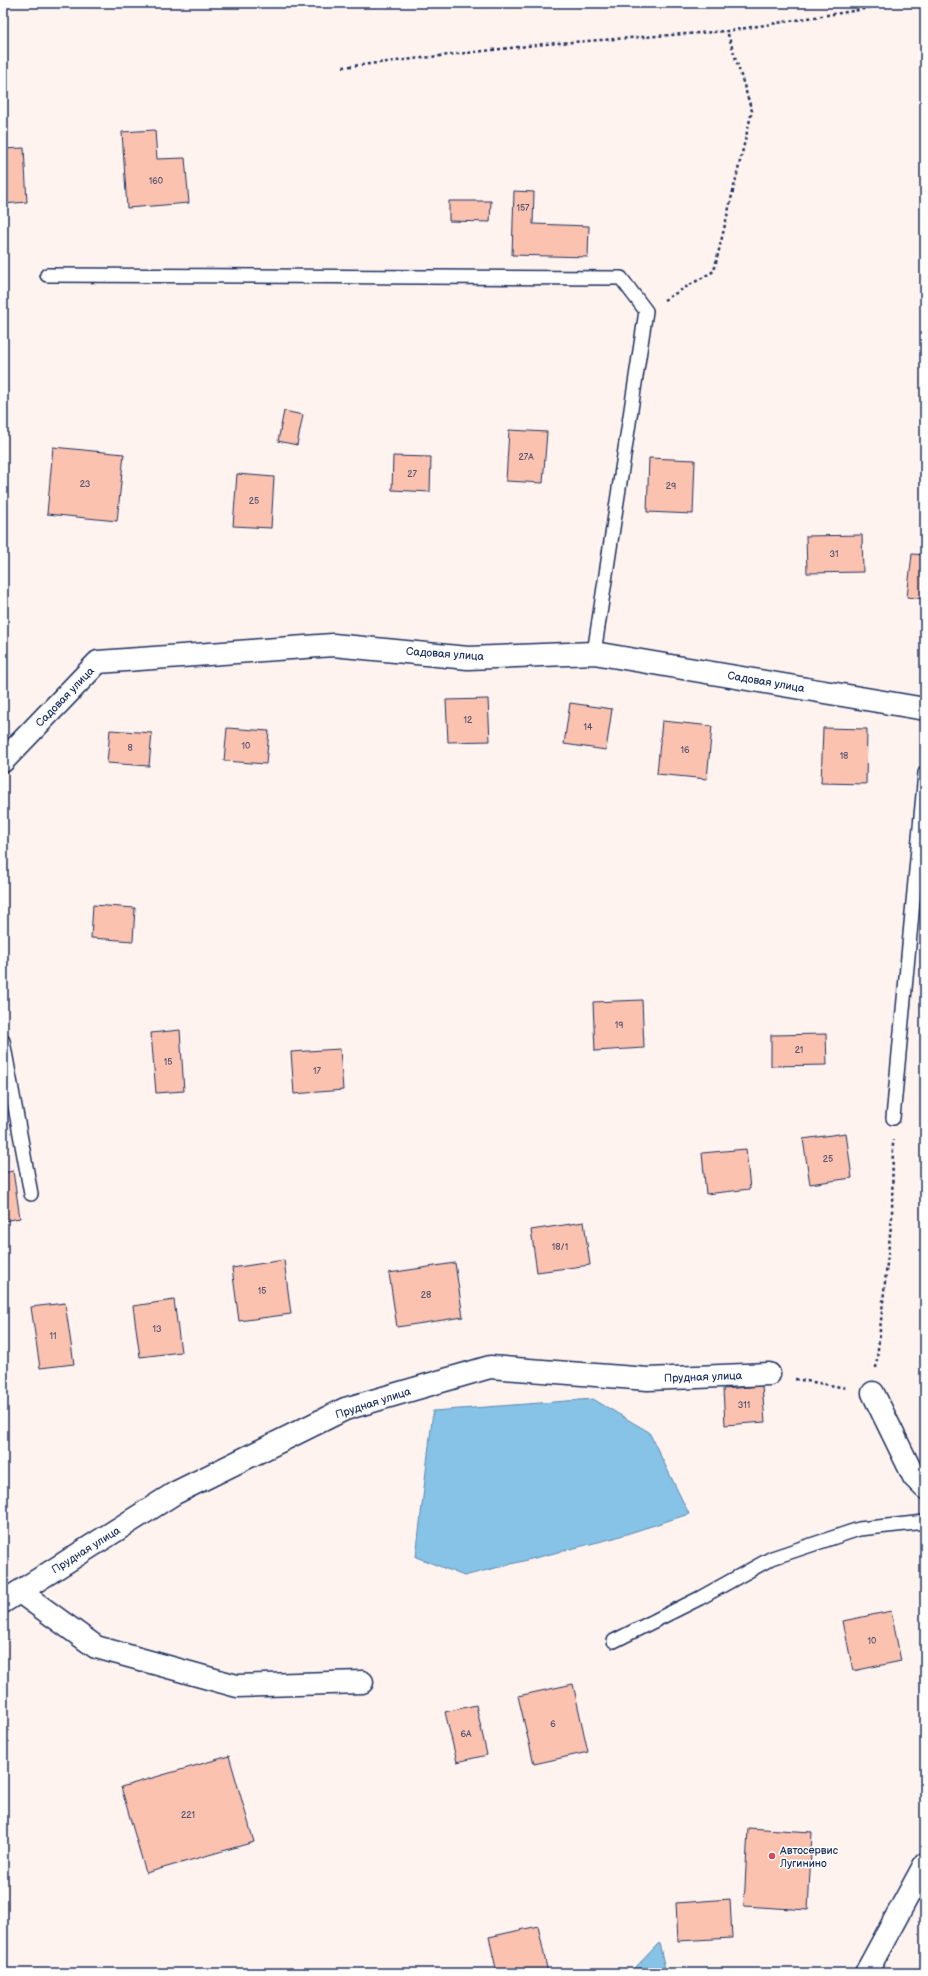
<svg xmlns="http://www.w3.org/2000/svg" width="928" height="1976" font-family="'Balsamiq Sans',sans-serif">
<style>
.water{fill:#87c3e7;stroke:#5c88b0}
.building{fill:#fbc2b0;stroke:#1b2f5e}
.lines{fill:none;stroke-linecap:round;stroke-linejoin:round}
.lane-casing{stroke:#1b2f5e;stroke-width:16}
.street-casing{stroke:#1b2f5e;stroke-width:25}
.path{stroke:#1b2f5e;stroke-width:2.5;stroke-dasharray:3 3;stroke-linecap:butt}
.lane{stroke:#fff;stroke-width:13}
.street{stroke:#fff;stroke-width:22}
.poi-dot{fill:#d1495b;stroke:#fff;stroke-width:1.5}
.labels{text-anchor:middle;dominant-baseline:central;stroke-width:3;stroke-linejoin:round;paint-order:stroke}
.number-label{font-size:9px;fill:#535472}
.street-label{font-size:11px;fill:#1b2f5e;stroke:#fff}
.poi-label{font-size:11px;fill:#1b2f5e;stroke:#fff;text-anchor:start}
</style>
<rect width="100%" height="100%" fill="#fef3ef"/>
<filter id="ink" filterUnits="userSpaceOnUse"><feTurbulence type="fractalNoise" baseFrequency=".025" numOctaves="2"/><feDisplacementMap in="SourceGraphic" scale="8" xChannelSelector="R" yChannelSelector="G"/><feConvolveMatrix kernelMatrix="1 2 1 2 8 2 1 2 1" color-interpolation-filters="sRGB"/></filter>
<g filter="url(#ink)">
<!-- water -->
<g class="water">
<path d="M 593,1399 L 649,1432 L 689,1514 L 614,1538 L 464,1576 L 416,1557 L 433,1411 Z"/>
<path d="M 659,1943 L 666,1973 L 630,1973 Z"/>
</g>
<!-- building -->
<g class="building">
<path d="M 155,130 L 157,159 L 185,158 L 189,203 L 127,208 L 122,132 Z"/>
<path d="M 24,148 L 27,202 L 3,204 L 3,149 Z"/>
<path d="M 514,191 L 534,192 L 533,224 L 589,226 L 588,257 L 512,255 Z"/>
<path d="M 449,201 L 491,201 L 490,222 L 449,221 Z"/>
<path d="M 284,411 L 303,415 L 297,445 L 278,441 Z"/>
<path d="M 509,430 L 547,432 L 543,483 L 506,481 Z"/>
<path d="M 53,447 L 124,454 L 117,521 L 47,514 Z"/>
<path d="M 393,456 L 431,457 L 430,492 L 392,490 Z"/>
<path d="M 649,458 L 695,460 L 693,514 L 647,512 Z"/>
<path d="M 237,474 L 274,477 L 271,528 L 233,526 Z"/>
<path d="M 862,535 L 863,572 L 807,573 L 806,536 Z"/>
<path d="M 912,554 L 925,555 L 925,599 L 907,597 Z"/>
<path d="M 488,699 L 490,741 L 448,742 L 446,700 Z"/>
<path d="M 570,703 L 612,709 L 606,750 L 564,744 Z"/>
<path d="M 662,721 L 712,726 L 707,779 L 657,774 Z"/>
<path d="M 227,728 L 269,731 L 266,764 L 224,761 Z"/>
<path d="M 823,728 L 867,729 L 866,784 L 821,783 Z"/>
<path d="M 110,730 L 152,733 L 149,766 L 107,763 Z"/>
<path d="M 93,905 L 135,908 L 133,941 L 91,938 Z"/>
<path d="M 642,1000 L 644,1048 L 595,1051 L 593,1002 Z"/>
<path d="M 180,1030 L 184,1091 L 156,1093 L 151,1033 Z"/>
<path d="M 826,1034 L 827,1065 L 771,1066 L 771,1035 Z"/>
<path d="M 340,1049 L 343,1090 L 294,1094 L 291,1052 Z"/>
<path d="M 846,1133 L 852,1178 L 810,1184 L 803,1139 Z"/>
<path d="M 746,1149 L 750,1189 L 706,1194 L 702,1153 Z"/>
<path d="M 13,1171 L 20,1218 L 3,1221 L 3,1173 Z"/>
<path d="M 584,1222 L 590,1265 L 537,1272 L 531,1230 Z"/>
<path d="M 284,1260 L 291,1314 L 239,1321 L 232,1268 Z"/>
<path d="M 455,1263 L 463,1317 L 397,1327 L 389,1273 Z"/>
<path d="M 174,1300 L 181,1352 L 140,1357 L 133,1306 Z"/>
<path d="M 65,1303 L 74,1364 L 40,1368 L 31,1307 Z"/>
<path d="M 762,1386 L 765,1422 L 725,1425 L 723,1389 Z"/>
<path d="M 891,1611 L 901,1661 L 853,1671 L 843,1621 Z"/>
<path d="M 573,1684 L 588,1752 L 534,1764 L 518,1696 Z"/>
<path d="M 476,1705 L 487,1755 L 457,1762 L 445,1712 Z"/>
<path d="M 229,1756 L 254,1842 L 146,1873 L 121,1787 Z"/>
<path d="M 748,1828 L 812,1832 L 808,1910 L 744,1906 Z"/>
<path d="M 730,1899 L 732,1938 L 678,1941 L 676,1903 Z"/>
<path d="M 538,1926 L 548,1973 L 497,1973 L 489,1937 Z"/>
</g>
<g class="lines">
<defs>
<g id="lane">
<path d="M 47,275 L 621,278 L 646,311 L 594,653"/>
<path d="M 3,1041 L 31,1194"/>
<path d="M 893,1118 L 925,773"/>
<path d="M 614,1641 L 700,1598 L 772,1558 L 859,1529 L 925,1522"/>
</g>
<g id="street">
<path d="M 3,761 L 98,662 L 333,645 L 468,658 L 594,653 L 925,709"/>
<path d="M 873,1393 L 914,1477 L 925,1488"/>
<path d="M 20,1592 L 96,1647 L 237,1686 L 362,1682"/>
<path d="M 3,1602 L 175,1493 L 345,1409 L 490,1367 L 648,1379 L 769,1374"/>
<path d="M 866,1973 L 925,1864"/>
</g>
</defs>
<!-- lane casing -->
<use href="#lane" class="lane-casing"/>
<!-- street casing -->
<use href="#street" class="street-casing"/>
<!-- path -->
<g class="path">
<path d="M 343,67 L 545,44 L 727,31 L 859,10 L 888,3"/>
<path d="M 664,300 L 714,271 L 752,111 L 727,31"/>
<path d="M 876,1368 L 892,1216 L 893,1140"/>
<path d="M 795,1379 L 847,1388"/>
</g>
<!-- lane -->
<use href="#lane" class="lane"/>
<!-- street -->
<use href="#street" class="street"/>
</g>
</g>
<!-- markers -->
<circle class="poi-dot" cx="772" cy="1856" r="4"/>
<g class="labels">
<!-- number labels -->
<g class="number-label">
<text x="156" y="181">160</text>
<text x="523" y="208">157</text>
<text x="526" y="457">27А</text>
<text x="412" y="474">27</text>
<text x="85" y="484">23</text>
<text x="671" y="486">29</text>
<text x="254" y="501">25</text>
<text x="834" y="554">31</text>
<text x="468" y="720">12</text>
<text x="588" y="727">14</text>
<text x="246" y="746">10</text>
<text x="130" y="748">8</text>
<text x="685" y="750">16</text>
<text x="844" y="756">18</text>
<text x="619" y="1025">19</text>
<text x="799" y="1050">21</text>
<text x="168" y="1062">15</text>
<text x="317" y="1071">17</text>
<text x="828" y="1159">25</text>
<text x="560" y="1247">18/1</text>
<text x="262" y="1291">15</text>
<text x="426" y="1295">28</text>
<text x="157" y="1329">13</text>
<text x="53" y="1336">11</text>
<text x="744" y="1405">311</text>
<text x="872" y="1641">10</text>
<text x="553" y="1724">6</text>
<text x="466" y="1734">6А</text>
<text x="188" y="1815">221</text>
</g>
<!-- street labels -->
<g class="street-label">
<text transform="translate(445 654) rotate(4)">Садовая улица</text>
<text transform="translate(766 682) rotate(10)">Садовая улица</text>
<text transform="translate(65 697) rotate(-46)">Садовая улица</text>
<text transform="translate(703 1377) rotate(-2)">Прудная улица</text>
<text transform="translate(373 1403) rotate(-18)">Прудная улица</text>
<text transform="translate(86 1550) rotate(-32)">Прудная улица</text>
</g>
<!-- poi labels -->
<g class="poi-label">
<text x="780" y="1850">Автосервис<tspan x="780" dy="13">Лугинино</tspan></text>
</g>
</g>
<!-- margin -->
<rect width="928" height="1976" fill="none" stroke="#fff" stroke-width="16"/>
<rect x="8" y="8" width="912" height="1960" fill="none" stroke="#1b2f5e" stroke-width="1.5" filter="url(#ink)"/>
</svg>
